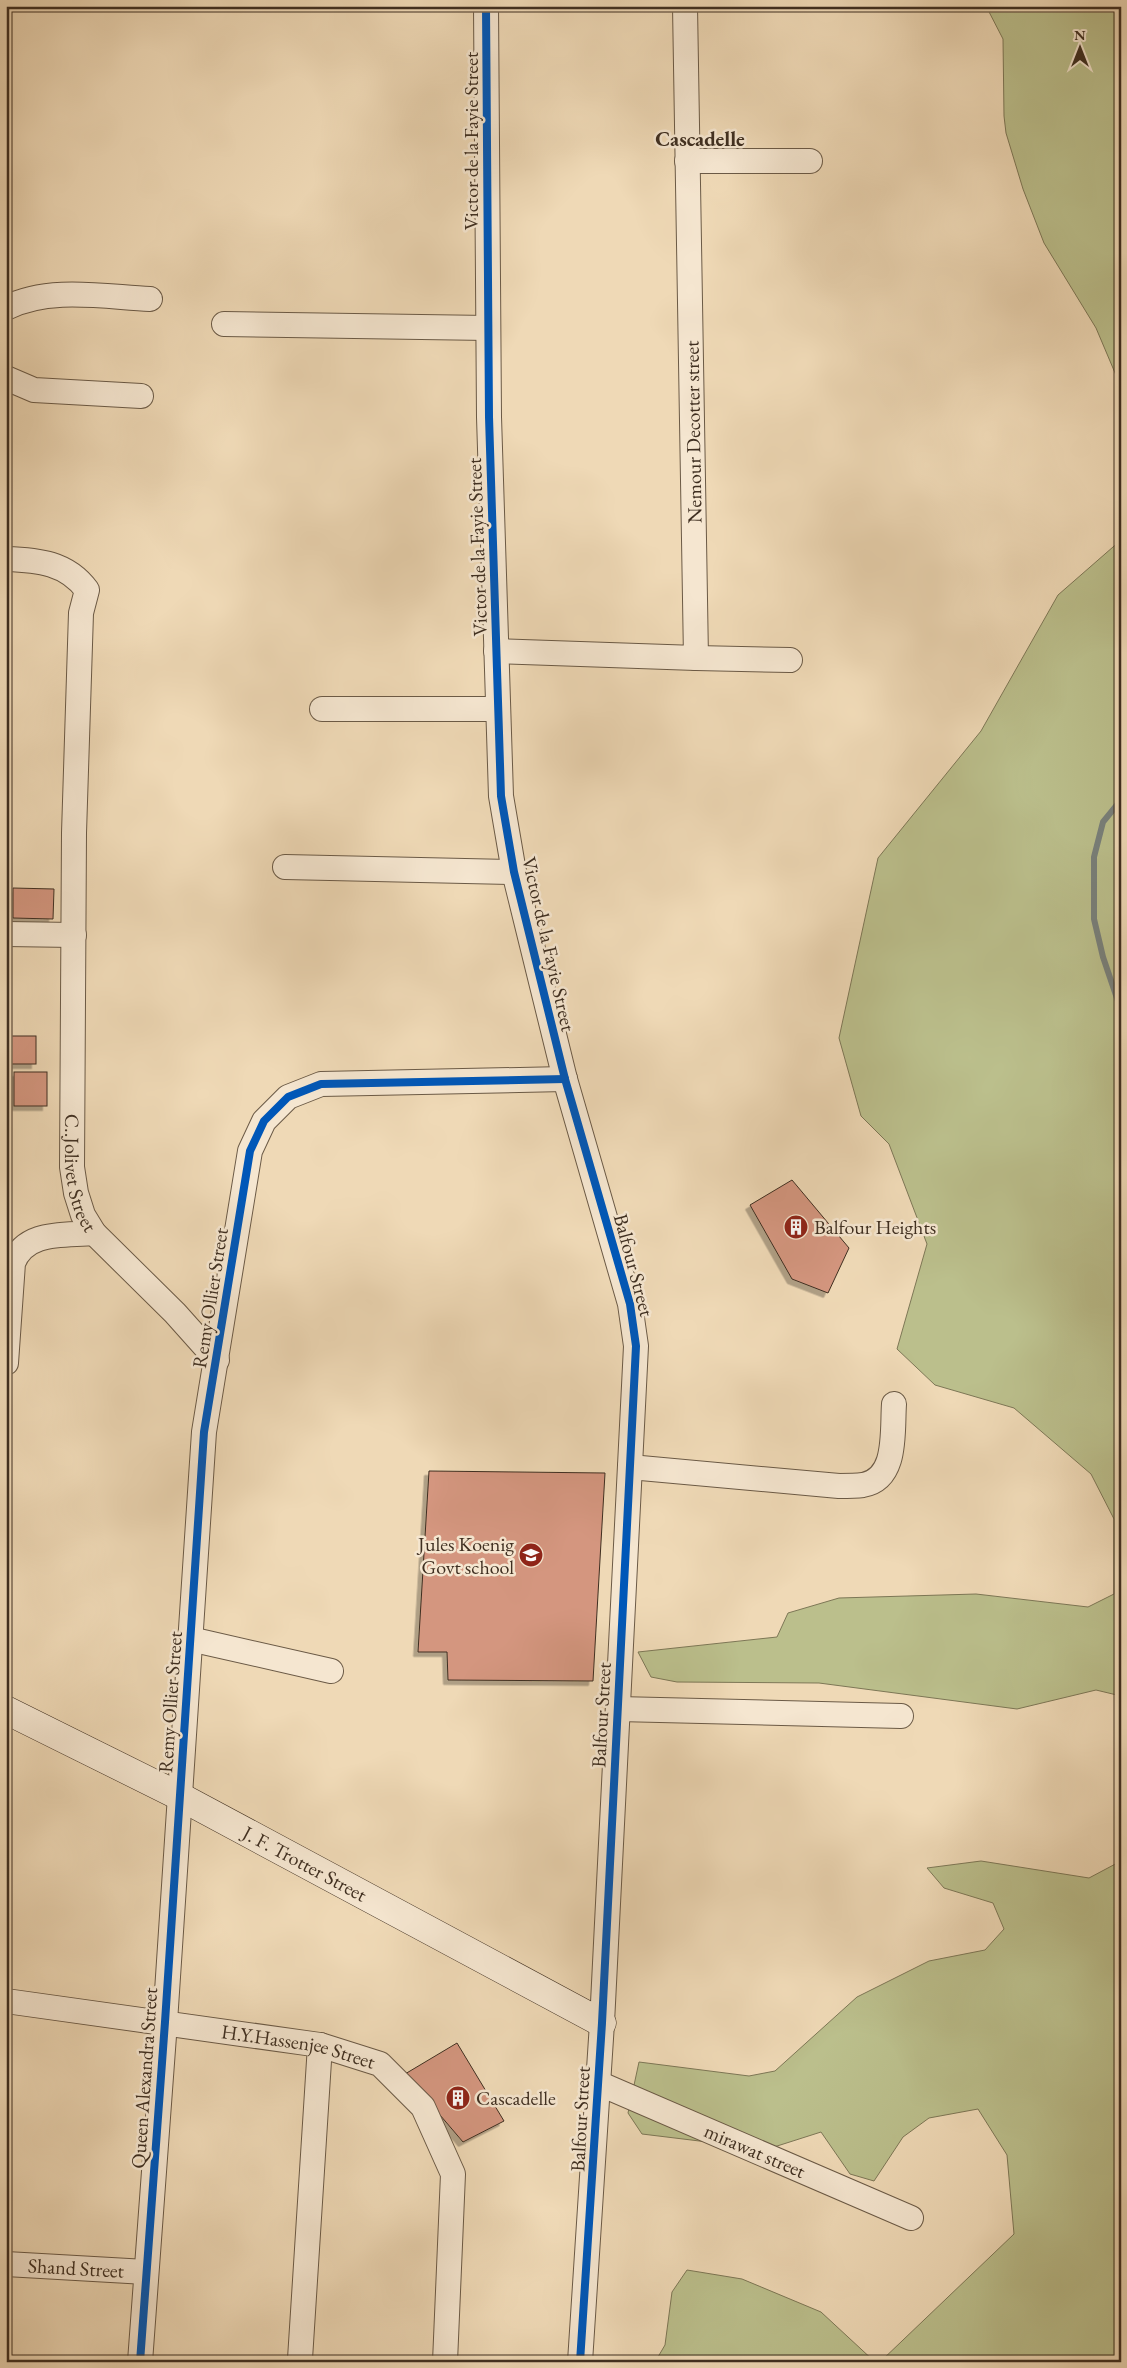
<svg xmlns="http://www.w3.org/2000/svg" width="1127" height="2368" font-family="'EB Garamond',serif">
<style>
.green{fill:#bbbf8c;stroke:#7d7756}
.lines{fill:none;stroke-linecap:round;stroke-linejoin:round}
.stream{stroke:#79817c;stroke-width:6}
.building{fill:#d4967f;stroke:#3f2f21;filter:url(#shadow)}
.street-casing{stroke:#6b5a46;stroke-width:26}
.secondary-casing{stroke:#3f2f21;stroke-width:29}
.street{stroke:#f5e6d0;stroke-width:24}
.secondary{stroke:#f5e6d0;stroke-width:28}
.cycleway-casing{stroke:#f5e6d0;stroke-width:11}
.cycleway{stroke:#0057b8;stroke-width:8}
.labels{text-anchor:middle;dominant-baseline:central;stroke-width:5;stroke-linejoin:round;paint-order:stroke}
.street-label{font-size:20px;fill:#3f2f21;stroke:#f5e6d0}
.poi-label{font-size:20px;fill:#3f2f21;stroke:#f5e6d0;text-anchor:start}
.neighbourhood-label{font-size:21px;font-weight:bold;fill:#3f2f21;stroke:#f5e6d0}
</style>
<defs>
<filter id="shadow"><feDropShadow dx="-4.5" dy="4.5" stdDeviation="0" flood-color="#0004"/></filter>
</defs>
<rect width="100%" height="100%" fill="#efd9b6"/>
<filter id="stains"><feTurbulence type="fractalNoise" baseFrequency=".004" numOctaves="4"/><feColorMatrix values="0 0 0 0 .2 0 0 0 0 .09 0 0 0 0 .02 0 0 0 .5 -.17"/></filter>
<radialGradient id="worn" r=".72"><stop offset=".6" stop-color="#630" stop-opacity="0"/><stop offset="1" stop-color="#630" stop-opacity=".3"/></radialGradient>
<!-- green -->
<g class="green">
<path d="M 986,6 L 1121,6 L 1121,387 L 1096,328 L 1044,243 L 1023,189 L 1006,133 L 1004,116 L 1003,39 Z"/>
<path d="M 1121,540 L 1121,1696 L 1096,1690 L 1017,1709 L 819,1683 L 677,1682 L 651,1677 L 638,1652 L 777,1637 L 788,1613 L 839,1598 L 976,1594 L 1088,1607 L 1114,1594 L 1114,1519 L 1091,1474 L 1014,1408 L 935,1385 L 897,1349 L 927,1244 L 889,1144 L 861,1116 L 839,1038 L 878,858 L 981,731 L 1058,595 Z"/>
<path d="M 981,1861 L 1089,1878 L 1121,1861 L 1121,2362 L 880,2362 L 1014,2234 L 1007,2155 L 978,2109 L 929,2118 L 903,2137 L 874,2181 L 850,2174 L 821,2132 L 774,2147 L 724,2144 L 642,2134 L 628,2113 L 639,2062 L 749,2076 L 775,2071 L 857,1997 L 929,1961 L 985,1950 L 1004,1929 L 993,1903 L 944,1888 L 927,1868 Z"/>
<path d="M 687,2270 L 742,2279 L 821,2312 L 875,2362 L 655,2362 L 665,2345 L 672,2292 Z"/>
</g>
<g class="lines">
<!-- stream -->
<path class="stream" d="M 1121,800 L 1103,822 L 1094,857 L 1094,919 L 1103,957 L 1121,1010"/>
</g>
<!-- building -->
<g class="building">
<path d="M 13,888 L 54,889 L 53,919 L 13,918 Z"/>
<rect x="6" y="1036" width="30" height="28"/>
<rect x="14" y="1072" width="33" height="34"/>
<path d="M 792,1180 L 849,1248 L 828,1293 L 792,1279 L 750,1205 Z"/>
<path d="M 429,1471 L 605,1473 L 593,1681 L 448,1680 L 447,1652 L 418,1652 Z"/>
<path d="M 457,2043 L 504,2121 L 463,2142 L 405,2074 Z"/>
</g>
<g class="lines">
<defs>
<g id="street">
<path d="M 486,6 L 489,417 L 501,796 L 514,872 L 565,1079 L 630,1304 L 636,1346 L 602,2023 L 580,2362"/>
<path d="M 687,161 L 810,161"/>
<path d="M 6,308 C 49,286 105,297 150,299"/>
<path d="M 224,324 L 488,328"/>
<path d="M 6,378 L 34,390 L 141,396"/>
<path id="s1" d="M 6,559 C 39,560 67,563 87,590 L 81,613 L 74,833 L 72,1167 L 76,1193 L 83,1215 L 94,1233 L 175,1313 L 217,1360"/>
<path d="M 496,651 L 696,658 L 685,6"/>
<path d="M 696,658 L 790,660"/>
<path d="M 322,709 L 498,709"/>
<path d="M 285,867 L 514,872"/>
<path d="M 6,934 L 74,935"/>
<path d="M 6,1363 L 13,1263 C 26,1230 64,1236 94,1233"/>
<path d="M 630,1467 L 839,1486 C 846,1486 855,1486 863,1485 C 898,1479 892,1431 894,1404"/>
<path d="M 190,1639 L 331,1671"/>
<path d="M 618,1709 L 901,1716"/>
<path id="s2" d="M 6,2001 L 320,2045 L 380,2064 L 423,2107 L 453,2174 L 445,2362"/>
<path id="s3" d="M 598,2083 L 911,2218"/>
<path id="s4" d="M 6,2264 L 146,2272"/>
<path d="M 300,2359 L 320,2045"/>
<path d="M 140,2362 L 165,2022 L 204,1432 L 250,1151 L 264,1121 L 288,1097 L 321,1084 L 565,1079"/>
</g>
<g id="secondary">
<path id="s5" d="M 6,1710 L 179,1796 L 602,2023"/>
</g>
</defs>
<!-- street casing -->
<use href="#street" class="street-casing"/>
<!-- secondary casing -->
<use href="#secondary" class="secondary-casing"/>
<!-- street -->
<use href="#street" class="street"/>
<!-- secondary -->
<use href="#secondary" class="secondary"/>
<defs>
<g id="cycleway">
<path d="M 486,6 L 489,417 L 501,796 L 514,872 L 565,1079 L 630,1304 L 636,1346 L 602,2023 L 580,2362"/>
<path d="M 140,2362 L 165,2022 L 204,1432 L 250,1151 L 264,1121 L 288,1097 L 321,1084 L 565,1079"/>
</g>
</defs>
<!-- cycleway casing -->
<use href="#cycleway" class="cycleway-casing"/>
<!-- cycleway -->
<use href="#cycleway" class="cycleway"/>
</g>
<!-- icons -->
<defs>
<symbol id="building-disc" viewBox="-11 -11 22 22"><circle r="9.5" fill="#8f2418" stroke="#f5e6d0"/><path d="M-4-6H4V6H1V3H-1V6H-4ZM-2.5-4.3h1.7v1.8h-1.7ZM.8-4.3h1.7v1.8H.8ZM-2.5-1h1.7V.8h-1.7ZM.8-1h1.7V.8H.8Z" fill="#fff"/></symbol>
<symbol id="school-disc" viewBox="-11 -11 22 22"><circle r="9.5" fill="#8f2418" stroke="#f5e6d0"/><path d="M0-5L7-2L0 1L-7-2ZM-4 1L0 2.5L4 1V4Q0 6-4 4Z" fill="#fff"/></symbol>
</defs>
<g fill-rule="evenodd">
<use href="#building-disc" x="782" y="1213" width="28" height="28"/>
<use href="#school-disc" x="517" y="1541" width="28" height="28"/>
<use href="#building-disc" x="444" y="2084" width="28" height="28"/>
</g>
<g class="labels">
<!-- street labels -->
<g class="street-label">
<text transform="translate(471 141) rotate(-90)">Victor de la Fayie Street</text>
<text transform="translate(693 432) rotate(-91)">Nemour Decotter street</text>
<text transform="translate(477 547) rotate(-92)">Victor de la Fayie Street</text>
<text transform="translate(549 944) rotate(77)">Victor de la Fayie Street</text>
<text stroke="none"><textPath href="#s1" startOffset="675">C..Jolivet Street</textPath></text>
<text transform="translate(634 1265) rotate(75)">Balfour Street</text>
<text transform="translate(210 1298) rotate(-81)">Remy Ollier Street</text>
<text transform="translate(170 1702) rotate(-86)">Remy Ollier Street</text>
<text transform="translate(601 1715) rotate(-87)">Balfour Street</text>
<text stroke="none"><textPath href="#s5" startOffset="336">J. F. Trotter Street</textPath></text>
<text stroke="none"><textPath href="#s2" startOffset="296">H.Y.Hassenjee Street</textPath></text>
<text transform="translate(144 2078) rotate(-86)">Queen Alexandra Street</text>
<text transform="translate(580 2119) rotate(-87)">Balfour Street</text>
<text stroke="none"><textPath href="#s3" startOffset="171">mirawat street</textPath></text>
<text stroke="none"><textPath href="#s4" startOffset="70">Shand Street</textPath></text>
</g>
<!-- poi labels -->
<g class="poi-label">
<text x="814" y="1227">Balfour Heights</text>
<text x="514" y="1544" text-anchor="end">Jules Koenig<tspan x="514" dy="23">Govt school</tspan></text>
<text x="476" y="2098">Cascadelle</text>
</g>
<!-- neighbourhood labels -->
<g class="neighbourhood-label">
<text x="700" y="138">Cascadelle</text>
</g>
</g>
<!-- margin -->
<rect width="1127" height="2368" fill="none" stroke="#efd9b6" stroke-width="25"/>
<rect x="8" y="8" width="1112" height="2353" fill="none" stroke="#3f2f21" stroke-width="2.5"/>
<rect x="12" y="12" width="1102" height="2343" fill="none" stroke="#3f2f21"/>
<!-- north arrow -->
<g transform="translate(1080 48)" stroke="#f5e6d0" stroke-width="4" paint-order="stroke">
<path d="M0-4L9 19L0 12L-9 19Z" fill="#3f2f21"/>
<text y="-8" font-size="14" font-weight="bold" text-anchor="middle" fill="#3f2f21">N</text>
</g>
<rect width="100%" height="100%" filter="url(#stains)"/>
<rect width="100%" height="100%" fill="url(#worn)"/>
</svg>
